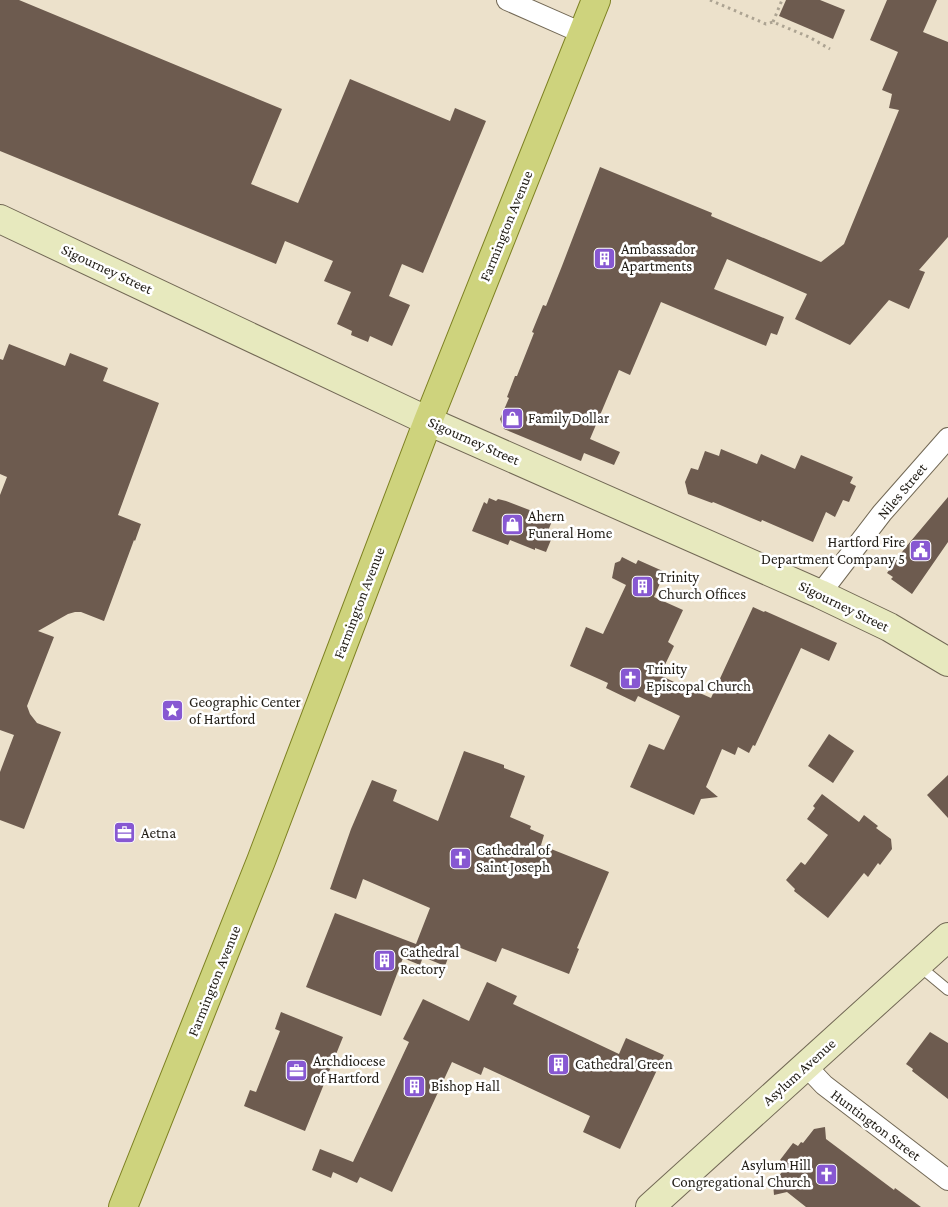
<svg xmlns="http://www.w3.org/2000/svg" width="948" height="1207" font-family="'Crimson Pro',serif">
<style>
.building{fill:#6d5b4f}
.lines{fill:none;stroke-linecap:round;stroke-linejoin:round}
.lane-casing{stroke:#726855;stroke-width:12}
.street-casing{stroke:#726855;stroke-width:22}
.secondary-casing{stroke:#726855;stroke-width:30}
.primary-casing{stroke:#7d8021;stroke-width:30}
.path{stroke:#aca392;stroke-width:3;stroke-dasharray:2.5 4;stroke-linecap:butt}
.lane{stroke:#fff;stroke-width:10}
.street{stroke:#fff;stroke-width:20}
.secondary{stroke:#e7e9be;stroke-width:28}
.primary{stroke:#ced37d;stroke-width:28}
.labels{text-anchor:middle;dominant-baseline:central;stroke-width:5;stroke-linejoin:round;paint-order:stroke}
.street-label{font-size:15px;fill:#221e17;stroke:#fff}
.poi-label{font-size:15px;fill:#221e17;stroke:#fff;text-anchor:start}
</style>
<rect width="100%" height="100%" fill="#ece1cb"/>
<!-- building -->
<g class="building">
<path d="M 0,0 L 19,0 L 282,109 L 251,184 L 298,203 L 350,79 L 450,121 L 455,108 L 486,121 L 423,273 L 402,264 L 389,296 L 410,305 L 392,346 L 370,336 L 368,342 L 351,335 L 352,331 L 337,324 L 351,292 L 324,281 L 333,261 L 285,241 L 276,264 L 0,151 Z"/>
<path d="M 786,0 L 820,0 L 845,10 L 833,39 L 779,16 Z"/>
<path d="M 887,0 L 937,0 L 923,32 L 948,42 L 948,237 L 919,270 L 925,272 L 909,309 L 889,300 L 850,345 L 795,319 L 807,294 L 727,259 L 714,289 L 784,317 L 777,335 L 771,333 L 766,346 L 661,302 L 630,375 L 619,370 L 590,439 L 620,452 L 614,465 L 584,453 L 581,461 L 504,429 L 500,419 L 509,398 L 507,397 L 515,376 L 517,376 L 534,333 L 532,332 L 543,305 L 546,306 L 562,266 L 600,167 L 712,213 L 711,216 L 821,262 L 844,244 L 899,110 L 889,108 L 892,94 L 882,90 L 898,52 L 870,40 Z"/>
<path d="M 9,344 L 65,366 L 70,353 L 108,368 L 103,381 L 159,403 L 118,515 L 141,524 L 135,541 L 134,540 L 104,621 L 81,612 L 75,612 L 68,614 L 38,631 L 54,637 L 27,706 L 30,714 L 37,723 L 61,732 L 24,829 L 0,820 L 0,772 L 14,735 L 0,730 L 0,495 L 7,477 L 0,474 L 0,359 L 3,360 Z"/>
<path d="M 721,449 L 757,464 L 761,454 L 795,469 L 801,455 L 853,477 L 850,483 L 856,486 L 849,502 L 843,500 L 835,517 L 826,512 L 813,542 L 762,520 L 761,522 L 713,502 L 712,503 L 688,494 L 685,482 L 691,468 L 698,470 L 705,451 L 719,456 Z"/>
<path d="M 948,497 L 948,542 L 912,594 L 891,579 L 893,577 L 887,573 L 905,548 Z"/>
<path d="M 489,498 L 496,501 L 498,499 L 506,501 L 553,519 L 547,533 L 553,535 L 546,552 L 535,548 L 535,550 L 510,540 L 508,545 L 472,531 L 484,502 L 487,504 Z"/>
<path d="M 622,557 L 636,564 L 638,560 L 665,572 L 654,597 L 683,610 L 668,642 L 674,646 L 660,675 L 692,691 L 693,690 L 711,698 L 753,607 L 764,612 L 765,611 L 837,643 L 829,661 L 801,648 L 755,746 L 753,745 L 749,753 L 738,747 L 735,755 L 722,749 L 706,787 L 718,797 L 701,799 L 694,815 L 630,787 L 649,744 L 664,750 L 680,716 L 638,696 L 635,702 L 606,688 L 608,683 L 570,666 L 586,627 L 603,634 L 626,585 L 612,578 L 615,563 L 620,561 Z"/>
<path d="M 829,734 L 854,751 L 833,783 L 808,766 Z"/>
<path d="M 464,751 L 504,765 L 504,768 L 525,776 L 510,817 L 531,826 L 530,829 L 544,835 L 541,845 L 609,872 L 577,948 L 579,949 L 569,974 L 502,948 L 496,962 L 453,945 L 445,966 L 423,957 L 420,965 L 403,958 L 381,1016 L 306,987 L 335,913 L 416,944 L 430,908 L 363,879 L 356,899 L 330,889 L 351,829 L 372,780 L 397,790 L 393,801 L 438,821 Z"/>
<path d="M 948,775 L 948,818 L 927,795 Z"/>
<path d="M 822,794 L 859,822 L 864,815 L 878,826 L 876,828 L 891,839 L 892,849 L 880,865 L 878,863 L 868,877 L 864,873 L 828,918 L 794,891 L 795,889 L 786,880 L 801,862 L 805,865 L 828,835 L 807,819 L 815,808 L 813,806 Z"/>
<path d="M 487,982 L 517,996 L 513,1004 L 619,1054 L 626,1038 L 664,1055 L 620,1149 L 583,1132 L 590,1116 L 484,1067 L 481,1075 L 452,1062 L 392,1192 L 360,1177 L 357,1183 L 333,1172 L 331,1178 L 312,1170 L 320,1149 L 353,1162 L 409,1042 L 403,1039 L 423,999 L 469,1021 Z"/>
<path d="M 281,1012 L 343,1037 L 305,1131 L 244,1106 L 250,1090 L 256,1092 L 280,1031 L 275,1029 Z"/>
<path d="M 930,1032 L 948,1043 L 948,1099 L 912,1071 L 913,1069 L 906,1064 Z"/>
<path d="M 825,1127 L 826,1139 L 894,1190 L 895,1188 L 921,1207 L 806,1207 L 787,1192 L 774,1195 L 773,1184 L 787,1165 L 780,1160 L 793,1143 L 798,1146 L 801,1142 L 803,1143 L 814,1129 Z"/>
</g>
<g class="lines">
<defs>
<path id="lane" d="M 918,965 L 948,990"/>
<g id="street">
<path d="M 507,0 L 582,33"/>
<path d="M 820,594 L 882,513 L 948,438"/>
<path d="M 806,1066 L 824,1085 L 948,1180"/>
</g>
<g id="secondary">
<path d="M 0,219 L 428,421 L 820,594 L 889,627 L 948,662"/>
<path d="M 650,1207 L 948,937"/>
</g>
<path id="primary" d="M 123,1207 L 261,861 L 428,421 L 596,0"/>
</defs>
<!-- lane casing -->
<use href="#lane" class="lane-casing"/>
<!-- street casing -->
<use href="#street" class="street-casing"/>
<!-- secondary casing -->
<use href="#secondary" class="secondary-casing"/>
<!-- primary casing -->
<use href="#primary" class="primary-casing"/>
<!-- path -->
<g class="path">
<path d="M 710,0 L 766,24 L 773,22 L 809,37 L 830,49"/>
<path d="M 773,22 L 782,0"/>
</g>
<!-- lane -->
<use href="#lane" class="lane"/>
<!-- street -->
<use href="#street" class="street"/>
<!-- secondary -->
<use href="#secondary" class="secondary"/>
<!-- primary -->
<use href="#primary" class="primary"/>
</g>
<!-- icons -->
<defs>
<symbol id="building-square" viewBox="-11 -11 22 22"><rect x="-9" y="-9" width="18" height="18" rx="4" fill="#8758d2" stroke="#fff"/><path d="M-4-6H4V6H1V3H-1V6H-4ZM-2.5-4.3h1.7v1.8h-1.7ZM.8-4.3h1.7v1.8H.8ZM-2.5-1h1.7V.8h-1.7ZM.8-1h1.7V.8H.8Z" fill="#fff"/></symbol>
<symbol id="shop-square" viewBox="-11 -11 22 22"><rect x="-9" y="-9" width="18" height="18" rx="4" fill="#8758d2" stroke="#fff"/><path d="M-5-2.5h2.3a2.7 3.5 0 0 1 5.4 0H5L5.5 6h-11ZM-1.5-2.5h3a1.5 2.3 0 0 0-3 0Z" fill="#fff"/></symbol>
<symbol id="civic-square" viewBox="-11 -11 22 22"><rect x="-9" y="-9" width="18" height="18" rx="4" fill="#8758d2" stroke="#fff"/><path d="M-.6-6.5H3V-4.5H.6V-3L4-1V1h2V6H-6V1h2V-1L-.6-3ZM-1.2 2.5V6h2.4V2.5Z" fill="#fff"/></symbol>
<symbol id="church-square" viewBox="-11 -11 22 22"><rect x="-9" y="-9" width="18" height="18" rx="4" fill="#8758d2" stroke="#fff"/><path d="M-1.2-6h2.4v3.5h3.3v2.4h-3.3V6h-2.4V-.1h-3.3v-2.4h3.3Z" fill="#fff"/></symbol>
<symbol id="sight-square" viewBox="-11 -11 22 22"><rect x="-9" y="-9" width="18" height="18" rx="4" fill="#8758d2" stroke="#fff"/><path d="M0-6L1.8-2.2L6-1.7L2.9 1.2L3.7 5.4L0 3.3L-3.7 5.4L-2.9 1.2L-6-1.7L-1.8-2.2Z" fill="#fff"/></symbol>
<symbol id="office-square" viewBox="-11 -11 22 22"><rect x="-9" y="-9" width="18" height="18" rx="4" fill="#8758d2" stroke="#fff"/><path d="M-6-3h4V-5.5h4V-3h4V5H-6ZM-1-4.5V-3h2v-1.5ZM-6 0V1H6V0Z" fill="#fff"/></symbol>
</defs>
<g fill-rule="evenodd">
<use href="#building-square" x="592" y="246" width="25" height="25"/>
<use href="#shop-square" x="500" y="406" width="25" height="25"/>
<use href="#shop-square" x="500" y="512" width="25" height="25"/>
<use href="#civic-square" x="908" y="538" width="25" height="25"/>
<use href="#building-square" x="630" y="574" width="25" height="25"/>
<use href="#church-square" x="618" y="666" width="25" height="25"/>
<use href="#sight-square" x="160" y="698" width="25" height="25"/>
<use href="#office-square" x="112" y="820" width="25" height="25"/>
<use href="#church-square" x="448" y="846" width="25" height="25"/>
<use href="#building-square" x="372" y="948" width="25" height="25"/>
<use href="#building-square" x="546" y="1052" width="25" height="25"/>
<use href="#office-square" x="284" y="1058" width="25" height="25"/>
<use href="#building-square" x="402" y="1074" width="25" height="25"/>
<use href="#church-square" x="814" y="1162" width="25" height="25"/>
</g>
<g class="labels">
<!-- street labels -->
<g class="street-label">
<text transform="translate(506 226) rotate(-68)">Farmington Avenue</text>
<text transform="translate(107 269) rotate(25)">Sigourney Street</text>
<text transform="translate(474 441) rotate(24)">Sigourney Street</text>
<text transform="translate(902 491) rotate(-50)">Niles Street</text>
<text transform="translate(359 603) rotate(-69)">Farmington Avenue</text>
<text transform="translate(844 606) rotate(26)">Sigourney Street</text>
<text transform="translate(214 981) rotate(-68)">Farmington Avenue</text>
<text transform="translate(799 1072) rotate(-42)">Asylum Avenue</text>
<text transform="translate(876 1125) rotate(37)">Huntington Street</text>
</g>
<!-- poi labels -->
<g class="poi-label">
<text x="621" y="249">Ambassador<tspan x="621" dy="17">Apartments</tspan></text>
<text x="528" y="418">Family Dollar</text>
<text x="528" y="516">Ahern<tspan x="528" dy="17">Funeral Home</tspan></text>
<text x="905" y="542" text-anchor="end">Hartford Fire<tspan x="905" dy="17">Department Company 5</tspan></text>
<text x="658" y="577">Trinity<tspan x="658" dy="17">Church Offices</tspan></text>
<text x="646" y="669">Trinity<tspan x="646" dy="17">Episcopal Church</tspan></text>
<text x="189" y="702">Geographic Center<tspan x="189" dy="17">of Hartford</tspan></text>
<text x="141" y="833">Aetna</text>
<text x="476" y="850">Cathedral of<tspan x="476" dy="17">Saint Joseph</tspan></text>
<text x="400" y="952">Cathedral<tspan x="400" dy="17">Rectory</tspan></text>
<text x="313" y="1061">Archdiocese<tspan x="313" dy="17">of Hartford</tspan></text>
<text x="575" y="1064">Cathedral Green</text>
<text x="431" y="1086">Bishop Hall</text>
<text x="811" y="1165" text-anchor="end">Asylum Hill<tspan x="811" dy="17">Congregational Church</tspan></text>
</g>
</g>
</svg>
